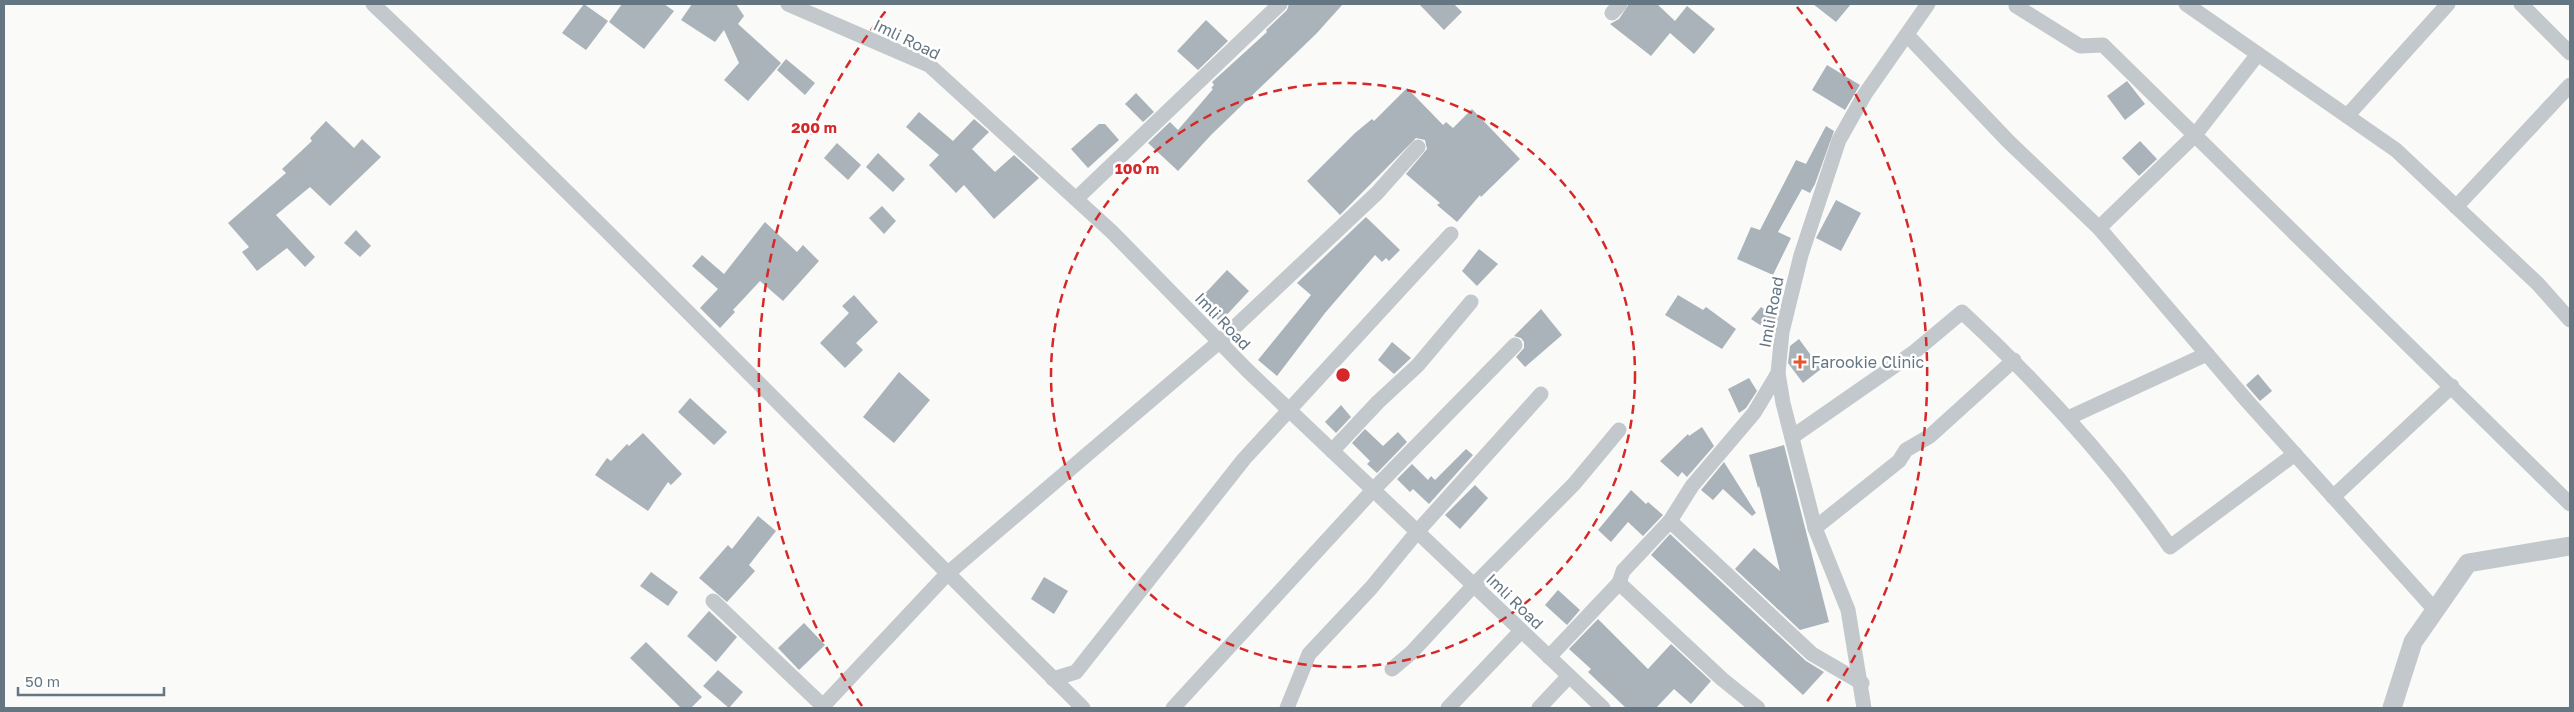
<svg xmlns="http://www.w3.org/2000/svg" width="2574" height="712" font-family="'Golos Text',sans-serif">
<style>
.building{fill:#aab3b9}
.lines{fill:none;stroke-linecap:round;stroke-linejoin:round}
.minor{stroke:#c3c8cc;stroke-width:15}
.tertiary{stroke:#c3c8cc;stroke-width:19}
.ring{fill:none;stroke:#d62828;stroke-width:2.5;stroke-dasharray:9 6}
.poi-dot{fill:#e4572e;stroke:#fff;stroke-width:2}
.labels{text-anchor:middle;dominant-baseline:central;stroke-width:5;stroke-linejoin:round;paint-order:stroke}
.street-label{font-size:16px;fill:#657683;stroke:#fff}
.poi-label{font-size:16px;fill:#657683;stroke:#fff;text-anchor:start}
.centre{fill:#d62828;stroke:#fff;stroke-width:2.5}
.ring-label{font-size:15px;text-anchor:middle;font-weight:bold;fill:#d62828;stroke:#fff;stroke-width:5;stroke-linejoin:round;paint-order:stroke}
</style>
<rect width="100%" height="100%" fill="#fafaf8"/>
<!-- building -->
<g class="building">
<path d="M 584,4 L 608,21 L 586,50 L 562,33 Z"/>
<path d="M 622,4 L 664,4 L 674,11 L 644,49 L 609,22 Z"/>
<path d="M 692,4 L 736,4 L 744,16 L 738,24 L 781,63 L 748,101 L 724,80 L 739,63 L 724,30 L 715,42 L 681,20 Z"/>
<path d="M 1289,4 L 1343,4 L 1316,34 L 1211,135 L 1178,171 L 1148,143 L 1170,122 L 1178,130 L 1213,89 L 1211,88 L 1214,85 L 1212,82 L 1267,32 L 1266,30 L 1287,10 Z"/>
<path d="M 1419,4 L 1454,4 L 1462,12 L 1444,30 Z"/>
<path d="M 1629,4 L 1657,4 L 1675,21 L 1687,6 L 1715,29 L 1694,54 L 1670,33 L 1651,56 L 1610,24 L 1619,19 Z"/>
<path d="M 1813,4 L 1851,4 L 1836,22 Z"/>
<path d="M 1206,20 L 1228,41 L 1198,70 L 1177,51 Z"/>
<path d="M 786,59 L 815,83 L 805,95 L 777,70 Z"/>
<path d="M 1827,65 L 1860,85 L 1845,110 L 1812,90 Z"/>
<path d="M 2127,81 L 2145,104 L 2125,120 L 2107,96 Z"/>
<path d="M 1407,88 L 1443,125 L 1446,122 L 1453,128 L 1472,109 L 1520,159 L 1481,197 L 1480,195 L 1457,222 L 1437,205 L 1440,203 L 1406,174 L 1427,149 L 1425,140 L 1416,138 L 1340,215 L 1307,181 L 1355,133 L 1372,119 L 1374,121 Z"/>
<path d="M 1136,93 L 1154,112 L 1143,122 L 1125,104 Z"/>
<path d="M 919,112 L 953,141 L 974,119 L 989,132 L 972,149 L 995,172 L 1014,155 L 1039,178 L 994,219 L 964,185 L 956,193 L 929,165 L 939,155 L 906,127 Z"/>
<path d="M 326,121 L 354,148 L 362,139 L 381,157 L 330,206 L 310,187 L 276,215 L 315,257 L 305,267 L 287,248 L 257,271 L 242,252 L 249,247 L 228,223 L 286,173 L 282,169 L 312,141 L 310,138 Z"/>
<path d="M 1099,124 L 1105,124 L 1119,140 L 1088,168 L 1071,149 Z"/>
<path d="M 1826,126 L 1834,131 L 1815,184 L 1810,193 L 1802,189 L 1778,232 L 1791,238 L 1773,275 L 1737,259 L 1751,227 L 1760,230 L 1796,160 L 1806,164 Z"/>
<path d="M 2140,141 L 2157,159 L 2139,176 L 2122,158 Z"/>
<path d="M 837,143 L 861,165 L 848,180 L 824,158 Z"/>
<path d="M 878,153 L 905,179 L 893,192 L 866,167 Z"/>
<path d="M 1836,200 L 1861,213 L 1841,251 L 1816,238 Z"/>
<path d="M 882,206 L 896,221 L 884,234 L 869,218 Z"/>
<path d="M 1366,217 L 1400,250 L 1389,261 L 1386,258 L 1382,262 L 1375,255 L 1325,313 L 1277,376 L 1258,360 L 1311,295 L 1297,283 Z"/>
<path d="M 765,222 L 797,252 L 803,245 L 819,261 L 783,301 L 760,281 L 733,310 L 735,312 L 720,328 L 700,308 L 718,289 L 692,266 L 702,255 L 724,274 Z"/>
<path d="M 356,230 L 371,246 L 360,257 L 344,243 Z"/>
<path d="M 1479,249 L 1498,264 L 1477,286 L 1462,271 Z"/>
<path d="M 1227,270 L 1249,291 L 1220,322 L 1198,301 Z"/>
<path d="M 854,295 L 878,322 L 856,343 L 863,350 L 845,368 L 820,343 L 849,313 L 842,306 Z"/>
<path d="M 1678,295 L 1703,310 L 1706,307 L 1736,329 L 1722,349 L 1665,315 Z"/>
<path d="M 1761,307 L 1776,316 L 1772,333 L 1751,319 Z"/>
<path d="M 1541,309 L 1562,335 L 1525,367 L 1516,357 L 1524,348 L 1524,342 L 1521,338 L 1514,336 Z"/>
<path d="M 1799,339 L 1821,369 L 1803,383 L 1788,363 L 1790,346 Z"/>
<path d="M 1392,342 L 1411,358 L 1394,374 L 1378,360 Z"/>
<path d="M 899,372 L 930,400 L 894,443 L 863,417 Z"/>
<path d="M 2258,374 L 2272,391 L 2260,401 L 2246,385 Z"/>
<path d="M 1749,378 L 1757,391 L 1746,408 L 1739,413 L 1728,389 Z"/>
<path d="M 690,398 L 727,432 L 714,445 L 678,412 Z"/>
<path d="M 1341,405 L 1351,417 L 1336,433 L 1325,422 Z"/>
<path d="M 1702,427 L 1714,446 L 1687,477 L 1682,472 L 1678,477 L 1660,461 L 1688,434 L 1689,436 Z"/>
<path d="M 1365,429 L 1383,446 L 1398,432 L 1407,442 L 1377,473 L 1367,464 L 1370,461 L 1352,443 Z"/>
<path d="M 643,433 L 682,474 L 671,485 L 668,482 L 648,511 L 595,475 L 607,458 L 611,461 L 627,444 L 629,446 Z"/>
<path d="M 1784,445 L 1829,622 L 1800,630 L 1735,569 L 1754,548 L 1780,571 L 1759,486 L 1758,488 L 1749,455 Z"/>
<path d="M 1466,449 L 1473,455 L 1429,504 L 1413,489 L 1410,492 L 1397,479 L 1412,464 L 1428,480 L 1431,476 L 1435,480 Z"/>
<path d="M 1724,462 L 1756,513 L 1752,516 L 1723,489 L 1713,500 L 1701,490 Z"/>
<path d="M 1475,485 L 1488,498 L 1460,529 L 1445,515 Z"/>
<path d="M 1631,490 L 1646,504 L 1648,502 L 1663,515 L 1643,536 L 1628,522 L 1611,542 L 1598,530 Z"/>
<path d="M 758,516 L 776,531 L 749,565 L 755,571 L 727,602 L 699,578 L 728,545 L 732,549 Z"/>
<path d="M 1670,534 L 1806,661 L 1824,672 L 1803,695 L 1651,555 Z"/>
<path d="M 651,572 L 678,592 L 668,606 L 640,586 Z"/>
<path d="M 1044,577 L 1068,591 L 1054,614 L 1031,599 Z"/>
<path d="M 1558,590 L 1580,610 L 1567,625 L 1545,605 Z"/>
<path d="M 709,611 L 737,637 L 716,662 L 687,636 Z"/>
<path d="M 1598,619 L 1648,669 L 1671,644 L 1711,681 L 1691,704 L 1674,689 L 1656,708 L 1626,708 L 1588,672 L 1591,669 L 1569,649 Z"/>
<path d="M 804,623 L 825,645 L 799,670 L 778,648 Z"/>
<path d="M 646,642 L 702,697 L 691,708 L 681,708 L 630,658 Z"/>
<path d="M 718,670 L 743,692 L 729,708 L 703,686 Z"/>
</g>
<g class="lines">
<!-- minor -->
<g class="minor">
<path d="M 373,4 C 615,233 846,474 1083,708"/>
<path d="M 788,4 L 929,65 L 1112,232 L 1247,370 L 1603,708"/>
<path d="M 2018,4 L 2016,6 L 2080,46 L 2103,45 L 2570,504"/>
<path d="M 2186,4 L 2396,150 L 2538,284 L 2570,320"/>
<path d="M 2521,4 L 2570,53"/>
<path d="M 1612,13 L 1620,4"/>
<path d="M 1908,36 L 2008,141 L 2099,228 L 2248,402 L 2435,610"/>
<path d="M 2347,116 L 2448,4"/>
<path d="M 1076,199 L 1280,4"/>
<path d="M 2456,207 L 2570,85"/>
<path d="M 2099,228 L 2195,135 L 2258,54"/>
<path d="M 2068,418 L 2207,354"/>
<path d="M 1792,437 L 1913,353 L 1962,312 C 2039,383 2110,461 2170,547 L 2295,454"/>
<path d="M 1332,451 L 1378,402 L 1418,365 L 1471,302"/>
<path d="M 2333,497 L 2452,386"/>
<path d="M 1670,521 L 1812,654 L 1862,683"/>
<path d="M 1815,528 L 1899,461 L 1906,450 L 1930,436 L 2014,360"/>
<path d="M 1619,583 L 1722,679 L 1758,708"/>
<path d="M 713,601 L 823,706 L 821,708"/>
<path d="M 1549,657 L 1619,583 L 1623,571 L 1670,521 L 1692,486 L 1754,413 L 1778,373"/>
<path d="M 1392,669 L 1411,653 L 1474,585 L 1574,484 L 1619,430"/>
<path d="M 1053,679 L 1076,672 L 1244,459 L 1451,234"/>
<path d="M 825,708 L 823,706 L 947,574 L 1219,342 L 1377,193 L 1418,147"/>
<path d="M 1173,708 L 1373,490 L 1515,345"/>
<path d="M 1287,708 L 1309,654 L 1371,588 L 1417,532 L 1541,394"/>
<path d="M 1448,708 L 1521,631"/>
<path d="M 1539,708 L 1569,676"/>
<path d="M 1864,708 L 1848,610 L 1815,528 L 1783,403 L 1778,373 L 1782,332 L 1801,255 L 1839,140 L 1865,94 L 1928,4"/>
</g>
<!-- tertiary -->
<path class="tertiary" d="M 2392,708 L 2413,642 L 2468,563 L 2570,546"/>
</g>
<!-- distance rings -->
<g class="ring">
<circle cx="1343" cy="375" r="292"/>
<path d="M862 706A584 584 0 0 1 889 7M1797 7A584 584 0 0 1 1824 706"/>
</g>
<!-- markers -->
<path class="poi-dot" d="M1797.5 354.5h5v5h5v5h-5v5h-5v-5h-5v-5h5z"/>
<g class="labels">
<!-- street labels -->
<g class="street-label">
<text transform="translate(907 39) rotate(26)">Imli Road</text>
<text transform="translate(1771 312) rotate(-79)">Imli Road</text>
<text transform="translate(1223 321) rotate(46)">Imli Road</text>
<text transform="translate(1515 601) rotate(44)">Imli Road</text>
</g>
<!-- poi labels -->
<g class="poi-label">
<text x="1811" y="362">Farookie Clinic</text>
</g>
</g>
<circle cx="1343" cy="375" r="8" class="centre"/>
<g class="ring-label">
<text x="814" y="133">200 m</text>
<text x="1137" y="174">100 m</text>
</g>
<!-- border -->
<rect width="2574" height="712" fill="none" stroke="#657683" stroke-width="10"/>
<!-- scale -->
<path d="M18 687v8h146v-8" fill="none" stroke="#657683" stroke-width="2.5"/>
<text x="25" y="687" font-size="15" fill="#657683" stroke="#ffffff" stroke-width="4" paint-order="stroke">50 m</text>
</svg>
